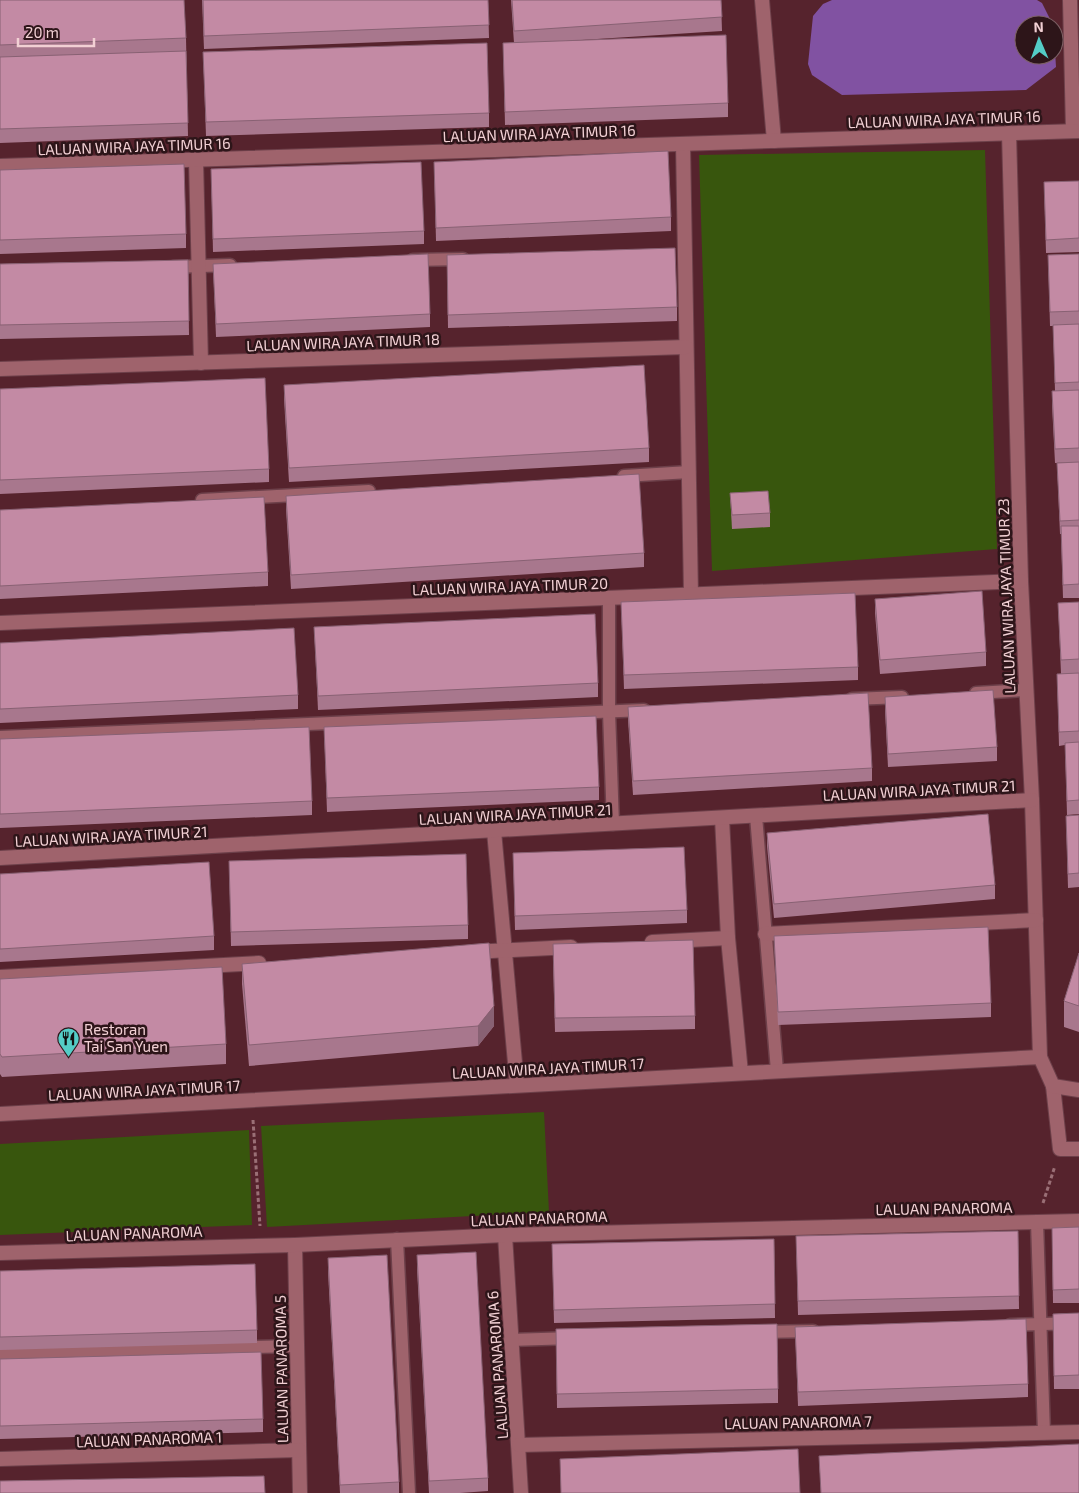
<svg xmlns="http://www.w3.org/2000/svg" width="1079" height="1493" font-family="'Exo 2',sans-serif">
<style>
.green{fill:#38560d}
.water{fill:#8152a2}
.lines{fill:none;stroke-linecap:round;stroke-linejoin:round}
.service-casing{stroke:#6d404a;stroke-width:15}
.minor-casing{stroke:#6d404a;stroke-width:16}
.tertiary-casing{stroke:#6d404a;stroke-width:16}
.path{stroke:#9a6f76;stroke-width:3;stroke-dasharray:4 2.5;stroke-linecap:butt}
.service{stroke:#9f636c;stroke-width:12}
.minor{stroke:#9f636c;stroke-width:14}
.tertiary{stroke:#9f636c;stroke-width:14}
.wall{fill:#a8778d}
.shaded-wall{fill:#886173}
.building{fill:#c38aa4;stroke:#886173}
.labels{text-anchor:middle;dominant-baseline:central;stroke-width:5;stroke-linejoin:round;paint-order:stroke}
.street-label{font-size:15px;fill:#f2d0d4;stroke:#2d1519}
.poi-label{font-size:15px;fill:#f2d0d4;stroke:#2d1519;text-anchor:start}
</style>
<rect width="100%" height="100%" fill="#56232d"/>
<!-- green -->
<g class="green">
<path d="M 985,150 L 997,549 L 712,571 L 699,155 Z"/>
<path d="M 544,1112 L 549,1212 L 267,1227 L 261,1126 Z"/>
<path d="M 249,1130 L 252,1225 L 0,1235 L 0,1144 Z"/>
</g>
<!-- water -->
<path class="water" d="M 832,0 L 1037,0 L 1042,3 L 1053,25 L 1024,25 L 1024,55 L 1054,55 L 1054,35 L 1056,67 L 1026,90 L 842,95 L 812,75 L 808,64 L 813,16 L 823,4 Z"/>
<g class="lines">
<defs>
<g id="service">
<path d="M 413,260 L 463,259"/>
<path d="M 173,267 L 230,265"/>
<path d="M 624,476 L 689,472"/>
<path d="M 202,500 L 369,491"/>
<path d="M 609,598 L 609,712 L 613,824"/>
<path d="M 976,693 L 1026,690"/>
<path d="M 852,699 L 902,697"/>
<path d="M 0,737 L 644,710"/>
<path d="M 756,816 L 777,1071"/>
<path d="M 1037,1222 L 1044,1433"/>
<path d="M 397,1239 L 409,1493"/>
<path d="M 1010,1325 L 1079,1323"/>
<path d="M 760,1332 L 813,1331"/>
<path d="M 510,1340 L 573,1338"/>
<path d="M 0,1353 L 297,1346"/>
</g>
<g id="minor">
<path d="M 762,0 L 774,141"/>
<path d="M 1070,0 L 1073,131"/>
<path d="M 1009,133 L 1021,581 L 1032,800 L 1040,1057"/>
<path d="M 683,144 L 691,595"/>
<path d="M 196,160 L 201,363"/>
<path d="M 0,166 L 1079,131"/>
<path d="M 0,369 L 686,347"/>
<path d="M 0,623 L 1021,581"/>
<path d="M 722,818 L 728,938 L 741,1073"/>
<path d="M 494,831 L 517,1085"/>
<path d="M 0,858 L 1032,800"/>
<path d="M 765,934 L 1036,920"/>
<path d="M 652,942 L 728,938"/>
<path d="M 473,952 L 571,947"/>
<path d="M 0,977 L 259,963"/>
<path d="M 1053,1086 L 1060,1149 L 1079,1149"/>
<path d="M 505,1235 L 521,1493"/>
<path d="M 295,1245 L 300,1493"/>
<path d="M 0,1253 L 295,1245 L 505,1235 L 1079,1221"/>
<path d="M 519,1445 L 1079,1432"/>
<path d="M 0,1459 L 299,1450"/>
</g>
<path id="tertiary" d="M 0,1114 L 1040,1057 L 1053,1086 L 1079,1090"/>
</defs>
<!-- service casing -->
<use href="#service" class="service-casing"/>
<!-- minor casing -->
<use href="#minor" class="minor-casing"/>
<!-- tertiary casing -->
<use href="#tertiary" class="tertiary-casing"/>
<!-- path -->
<g class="path">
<path d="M 253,1120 L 260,1226"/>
<path d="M 1043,1203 L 1055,1166"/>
</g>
<!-- service -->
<use href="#service" class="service"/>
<!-- minor -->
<use href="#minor" class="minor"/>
<!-- tertiary -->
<use href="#tertiary" class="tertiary"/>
</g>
<!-- wall -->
<g class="wall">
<path d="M 0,0 L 186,38 L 188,136 L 0,143 Z"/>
<path d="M 202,0 L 488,0 L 489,38 L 204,49 Z"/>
<path d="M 511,0 L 721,0 L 722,31 L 566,41 L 728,103 L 728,117 L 505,125 L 503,43 L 514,43 Z"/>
<path d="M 203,52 L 489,113 L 489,127 L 206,136 Z"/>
<path d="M 434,162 L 671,217 L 671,231 L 436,241 Z"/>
<path d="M 211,169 L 424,231 L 424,244 L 213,252 Z"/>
<path d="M 0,170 L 186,234 L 186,248 L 0,254 Z"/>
<path d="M 1079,181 L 1079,252 L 1046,253 L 1044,182 Z"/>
<path d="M 1079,254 L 1079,462 L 1055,463 L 1052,405 L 1052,391 L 1055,391 L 1053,326 L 1050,326 L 1048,255 Z"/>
<path d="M 447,255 L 677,307 L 677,321 L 448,328 Z"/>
<path d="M 188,260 L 189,335 L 0,339 L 0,264 Z"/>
<path d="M 213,264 L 430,314 L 430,327 L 216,337 Z"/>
<path d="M 284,385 L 649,448 L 649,462 L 289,482 L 284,399 Z"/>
<path d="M 0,389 L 269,469 L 269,482 L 0,494 Z"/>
<path d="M 1079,462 L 1079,598 L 1063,598 L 1061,534 L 1060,534 L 1057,463 Z"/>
<path d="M 730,493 L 770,513 L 770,527 L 732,529 Z"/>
<path d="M 286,496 L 644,553 L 644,567 L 291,589 L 286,509 Z"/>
<path d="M 0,510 L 268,572 L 268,586 L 0,599 Z"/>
<path d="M 875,599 L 986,652 L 986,666 L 880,674 L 875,613 Z"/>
<path d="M 621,602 L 858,667 L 858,680 L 624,689 Z"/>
<path d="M 1079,602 L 1079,814 L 1067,815 L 1065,745 L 1059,746 L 1057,674 L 1061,674 L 1058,603 Z"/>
<path d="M 314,627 L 598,683 L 598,697 L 318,710 Z"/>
<path d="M 0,643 L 298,695 L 298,709 L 0,723 Z"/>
<path d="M 885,697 L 997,747 L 997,761 L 888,767 L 885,711 Z"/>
<path d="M 628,707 L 872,768 L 872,781 L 633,795 L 628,720 Z"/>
<path d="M 324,727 L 599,787 L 599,800 L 327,812 Z"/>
<path d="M 0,739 L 312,801 L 312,815 L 0,828 Z"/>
<path d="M 1079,815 L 1079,887 L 1068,888 L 1066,816 Z"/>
<path d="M 767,833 L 995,885 L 995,899 L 774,918 L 767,846 Z"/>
<path d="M 513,853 L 687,910 L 687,923 L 515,930 Z"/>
<path d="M 229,861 L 468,925 L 468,939 L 231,946 Z"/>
<path d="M 0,874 L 214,936 L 214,950 L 0,962 Z"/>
<path d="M 774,936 L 991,1003 L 991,1017 L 778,1025 Z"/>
<path d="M 1079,953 L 1079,1032 L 1064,1027 L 1064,1001 Z"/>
<path d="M 553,957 L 695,1016 L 695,1029 L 555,1032 Z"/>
<path d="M 242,964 L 494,1026 L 478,1046 L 249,1066 L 242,984 Z"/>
<path d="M 0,979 L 226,1044 L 226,1064 L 2,1077 L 0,1074 Z"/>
<path d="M 1079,1227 L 1079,1303 L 1053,1303 L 1052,1228 Z"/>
<path d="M 1018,1231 L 1019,1309 L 798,1315 L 796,1236 Z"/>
<path d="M 774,1239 L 775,1318 L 554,1323 L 552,1244 Z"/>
<path d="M 417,1255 L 488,1478 L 488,1491 L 460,1493 L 429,1493 L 417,1269 Z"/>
<path d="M 328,1258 L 399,1482 L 399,1493 L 340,1493 L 328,1272 Z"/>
<path d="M 0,1271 L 257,1330 L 257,1343 L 0,1350 Z"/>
<path d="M 1079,1313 L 1079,1389 L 1054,1389 L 1053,1314 Z"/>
<path d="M 795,1327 L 1028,1384 L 1028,1397 L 798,1406 Z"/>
<path d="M 556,1329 L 778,1389 L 778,1403 L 557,1408 Z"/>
<path d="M 0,1359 L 263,1419 L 263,1432 L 0,1439 Z"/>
<path d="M 819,1456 L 1079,1493 L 821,1493 Z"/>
</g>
<!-- shaded-wall -->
<path class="shaded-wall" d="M 494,1006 L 494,1026 L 478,1046 L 478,1026 Z"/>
<!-- building -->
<g class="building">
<path d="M 0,0 L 184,0 L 186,38 L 0,45 Z"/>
<path d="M 203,0 L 488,0 L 489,25 L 204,36 Z"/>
<path d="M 512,0 L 721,0 L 722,17 L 514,31 Z"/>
<path d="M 726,35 L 728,103 L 505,112 L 503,43 Z"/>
<path d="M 487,43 L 489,113 L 206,122 L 203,52 Z"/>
<path d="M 186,51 L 188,123 L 0,129 L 0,57 Z"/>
<path d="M 668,151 L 671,217 L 436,228 L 434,162 Z"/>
<path d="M 421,162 L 424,231 L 213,239 L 211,169 Z"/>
<path d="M 184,164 L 186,234 L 0,240 L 0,170 Z"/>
<path d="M 1079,181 L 1079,238 L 1046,240 L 1044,182 Z"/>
<path d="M 675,248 L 677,307 L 448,315 L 447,255 Z"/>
<path d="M 428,254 L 430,314 L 216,324 L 213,264 Z"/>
<path d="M 1079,254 L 1079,311 L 1050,312 L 1048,255 Z"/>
<path d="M 188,260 L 189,321 L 0,325 L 0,264 Z"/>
<path d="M 1079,324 L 1079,382 L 1055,383 L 1053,325 Z"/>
<path d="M 644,365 L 649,448 L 289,468 L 284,385 Z"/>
<path d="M 265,378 L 269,469 L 0,480 L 0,389 Z"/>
<path d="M 1079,390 L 1079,448 L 1055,449 L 1052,391 Z"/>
<path d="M 1079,462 L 1079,520 L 1060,521 L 1057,463 Z"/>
<path d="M 639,474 L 644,553 L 291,575 L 286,496 Z"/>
<path d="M 768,491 L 770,513 L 732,515 L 730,493 Z"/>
<path d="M 264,497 L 268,572 L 0,586 L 0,510 Z"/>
<path d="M 1061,526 L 1079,526 L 1079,584 L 1063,585 Z"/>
<path d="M 982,591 L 986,652 L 880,660 L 875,599 Z"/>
<path d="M 855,593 L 858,667 L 624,675 L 621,602 Z"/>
<path d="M 1079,602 L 1079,659 L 1061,660 L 1058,603 Z"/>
<path d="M 595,614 L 598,683 L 318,696 L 314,627 Z"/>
<path d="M 294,628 L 298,695 L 0,709 L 0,643 Z"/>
<path d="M 1079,673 L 1079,731 L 1059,732 L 1057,674 Z"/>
<path d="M 993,690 L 997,747 L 888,754 L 885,697 Z"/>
<path d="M 868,693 L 872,768 L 633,781 L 628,707 Z"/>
<path d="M 596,716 L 599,787 L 327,798 L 324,727 Z"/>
<path d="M 309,727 L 312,801 L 0,814 L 0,739 Z"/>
<path d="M 1079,742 L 1079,800 L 1067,801 L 1065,743 Z"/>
<path d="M 988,814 L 995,885 L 774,904 L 767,833 Z"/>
<path d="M 1079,815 L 1079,873 L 1068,874 L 1066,816 Z"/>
<path d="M 684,847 L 687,910 L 515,916 L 513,853 Z"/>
<path d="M 466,854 L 468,925 L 231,932 L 229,861 Z"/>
<path d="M 209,862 L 214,936 L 0,949 L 0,874 Z"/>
<path d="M 988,927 L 991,1003 L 778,1012 L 774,936 Z"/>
<path d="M 693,940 L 695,1016 L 555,1018 L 553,944 Z"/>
<path d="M 489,943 L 494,1006 L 478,1026 L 249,1045 L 242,964 Z"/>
<path d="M 1079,953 L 1079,1006 L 1064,1001 Z"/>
<path d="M 222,967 L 226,1044 L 2,1057 L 0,1054 L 0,979 Z"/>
<path d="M 1079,1227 L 1079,1289 L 1053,1290 L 1052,1228 Z"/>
<path d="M 1018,1231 L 1019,1296 L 798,1301 L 796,1236 Z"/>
<path d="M 774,1239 L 775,1304 L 554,1310 L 552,1244 Z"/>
<path d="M 476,1252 L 488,1478 L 429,1481 L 417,1255 Z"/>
<path d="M 387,1255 L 399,1482 L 340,1485 L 328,1258 Z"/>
<path d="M 255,1264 L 257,1330 L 0,1337 L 0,1271 Z"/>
<path d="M 1079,1313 L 1079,1375 L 1054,1376 L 1053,1314 Z"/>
<path d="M 1026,1319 L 1028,1384 L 798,1392 L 795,1327 Z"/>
<path d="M 777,1324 L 778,1389 L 557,1394 L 556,1329 Z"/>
<path d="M 261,1352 L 263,1419 L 0,1426 L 0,1359 Z"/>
<path d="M 1079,1444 L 1079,1493 L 821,1493 L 819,1456 Z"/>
<path d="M 798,1449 L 800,1493 L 561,1493 L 560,1459 Z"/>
<path d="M 264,1476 L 265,1493 L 0,1493 L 0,1481 Z"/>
</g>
<!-- icons -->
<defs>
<symbol id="restaurant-pin" viewBox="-11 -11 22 30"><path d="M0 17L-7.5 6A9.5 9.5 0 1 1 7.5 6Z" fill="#54cdc7" stroke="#2d1519"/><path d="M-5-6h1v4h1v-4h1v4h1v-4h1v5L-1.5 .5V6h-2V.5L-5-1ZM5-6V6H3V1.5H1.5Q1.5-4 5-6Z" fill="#111"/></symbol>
</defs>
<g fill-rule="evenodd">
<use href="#restaurant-pin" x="56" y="1026" width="25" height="34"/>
</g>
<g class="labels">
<!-- street labels -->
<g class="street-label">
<text transform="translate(944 119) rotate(-2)">LALUAN WIRA JAYA TIMUR 16</text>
<text transform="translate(539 133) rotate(-2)">LALUAN WIRA JAYA TIMUR 16</text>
<text transform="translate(134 146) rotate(-2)">LALUAN WIRA JAYA TIMUR 16</text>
<text transform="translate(343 342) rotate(-2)">LALUAN WIRA JAYA TIMUR 18</text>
<text transform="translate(510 586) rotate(-2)">LALUAN WIRA JAYA TIMUR 20</text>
<text transform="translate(1006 596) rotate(-92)">LALUAN WIRA JAYA TIMUR 23</text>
<text transform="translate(919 790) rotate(-3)">LALUAN WIRA JAYA TIMUR 21</text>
<text transform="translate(515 814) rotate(-3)">LALUAN WIRA JAYA TIMUR 21</text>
<text transform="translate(111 836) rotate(-3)">LALUAN WIRA JAYA TIMUR 21</text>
<text transform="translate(548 1068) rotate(-3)">LALUAN WIRA JAYA TIMUR 17</text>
<text transform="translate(144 1090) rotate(-3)">LALUAN WIRA JAYA TIMUR 17</text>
<text transform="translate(944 1208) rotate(-1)">LALUAN PANAROMA</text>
<text transform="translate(539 1218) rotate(-2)">LALUAN PANAROMA</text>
<text transform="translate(134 1233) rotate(-2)">LALUAN PANAROMA</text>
<text transform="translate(497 1365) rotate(-94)">LALUAN PANAROMA 6</text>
<text transform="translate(281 1369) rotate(-91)">LALUAN PANAROMA 5</text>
<text transform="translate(798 1422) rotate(-1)">LALUAN PANAROMA 7</text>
<text transform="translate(149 1439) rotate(-2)">LALUAN PANAROMA 1</text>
</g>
<!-- poi labels -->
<g class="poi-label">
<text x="84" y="1029">Restoran<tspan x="84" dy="17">Tai San Yuen</tspan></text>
</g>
</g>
<!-- north arrow -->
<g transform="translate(1039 40) rotate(358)"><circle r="24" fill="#2d1519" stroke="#7c6064"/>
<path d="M0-4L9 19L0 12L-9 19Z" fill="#54cdc7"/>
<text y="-8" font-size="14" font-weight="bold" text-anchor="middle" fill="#f2d0d4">N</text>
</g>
<!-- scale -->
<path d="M18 38v8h76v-8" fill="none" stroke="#f2d0d4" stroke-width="2.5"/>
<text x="25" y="38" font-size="15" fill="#f2d0d4" stroke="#2d1519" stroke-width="4" paint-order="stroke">20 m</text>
</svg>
